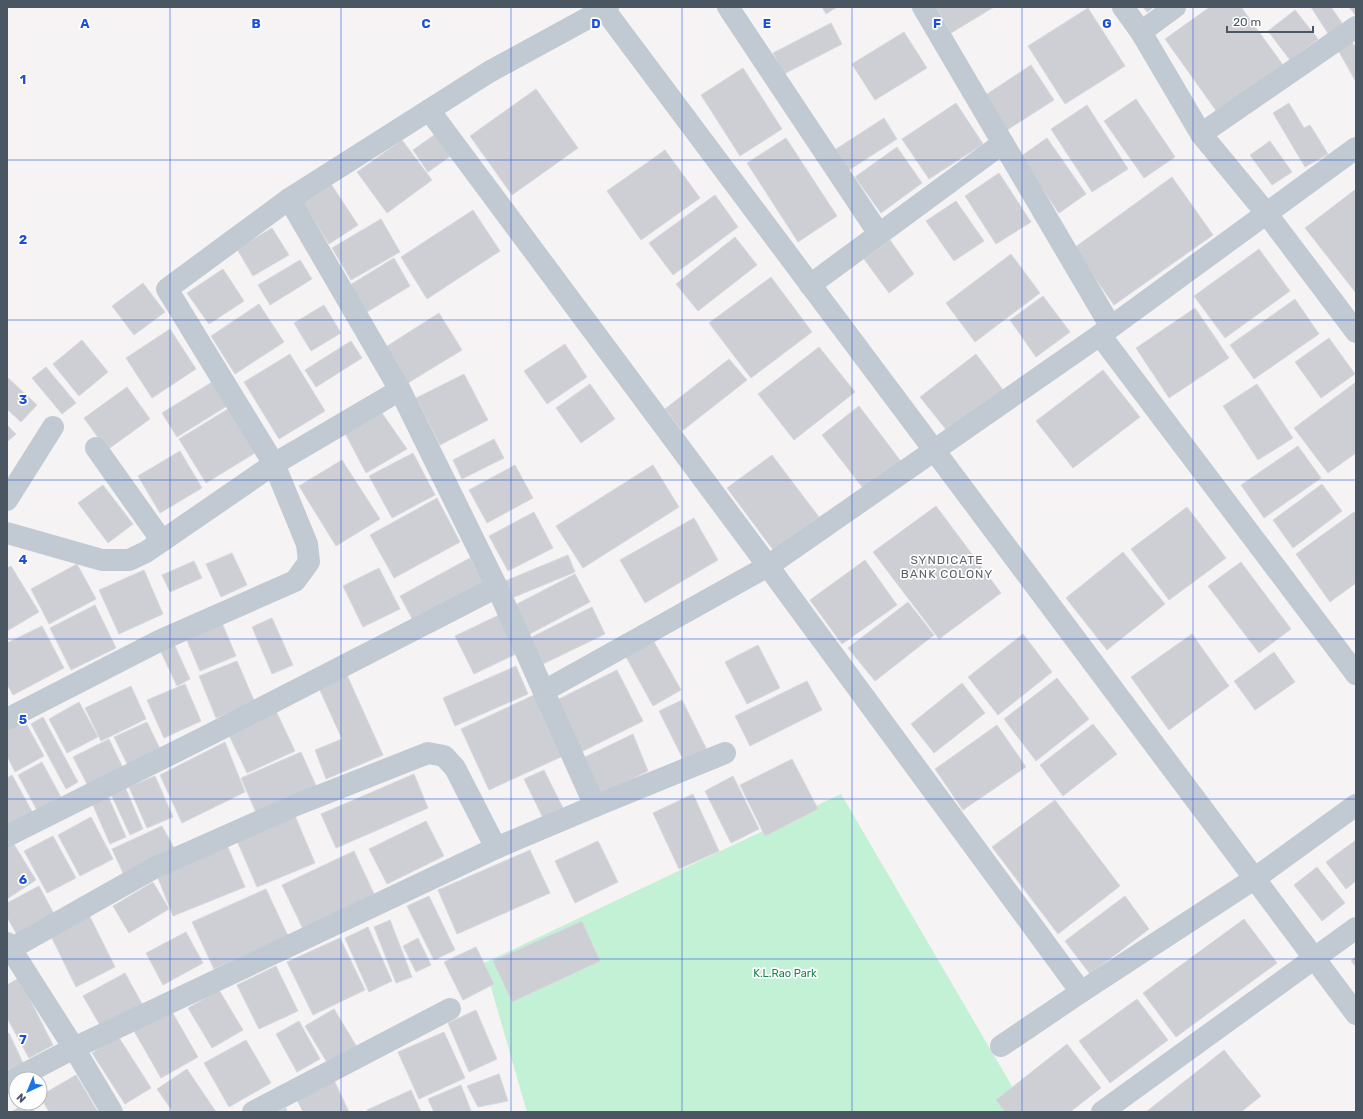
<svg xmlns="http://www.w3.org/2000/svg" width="1363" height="1119" font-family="Rubik,sans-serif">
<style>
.green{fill:#c3f1d5}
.building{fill:#cdcfd5;stroke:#d7d9de}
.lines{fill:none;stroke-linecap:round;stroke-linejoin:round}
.street{stroke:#c1cad2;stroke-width:22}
.grid{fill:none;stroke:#1d4ed8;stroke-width:1;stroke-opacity:0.55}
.labels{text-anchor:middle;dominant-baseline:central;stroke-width:3.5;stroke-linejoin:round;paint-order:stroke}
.park-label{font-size:11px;fill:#17864f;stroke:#fff}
.neighbourhood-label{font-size:12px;letter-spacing:1px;fill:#5f6368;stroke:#fff}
.grid-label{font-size:13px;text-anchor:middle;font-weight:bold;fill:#1d4ed8;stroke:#fff;stroke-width:3.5;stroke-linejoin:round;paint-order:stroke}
</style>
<rect width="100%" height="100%" fill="#f5f3f3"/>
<!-- green -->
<path class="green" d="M 841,794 L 1027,1112 L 527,1112 L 484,963 Z"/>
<!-- building -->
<g class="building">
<path d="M 822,7 L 837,7 L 826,14 Z"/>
<path d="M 936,7 L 994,7 L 951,33 Z"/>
<path d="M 1143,7 L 1154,7 L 1147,12 Z"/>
<path d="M 1210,7 L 1241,7 L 1283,65 L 1217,112 L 1165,39 Z"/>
<path d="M 1311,7 L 1331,7 L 1344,26 L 1329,35 Z"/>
<path d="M 1349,7 L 1356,7 L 1356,16 Z"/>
<path d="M 1088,8 L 1125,66 L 1065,104 L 1028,46 Z"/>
<path d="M 1295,10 L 1318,39 L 1290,60 L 1268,31 Z"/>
<path d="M 831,23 L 842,44 L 784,74 L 773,53 Z"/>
<path d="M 904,32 L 927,68 L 875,100 L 852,64 Z"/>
<path d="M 1352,42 L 1356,48 L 1356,82 L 1338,50 Z"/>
<path d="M 1031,65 L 1054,100 L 1007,130 L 984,96 Z"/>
<path d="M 743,68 L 782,129 L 740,156 L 701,95 Z"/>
<path d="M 536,89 L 578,148 L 512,195 L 470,136 Z"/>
<path d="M 1136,99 L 1175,157 L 1144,178 L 1104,121 Z"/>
<path d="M 956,103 L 983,144 L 929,179 L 902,139 Z"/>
<path d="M 1289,103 L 1304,128 L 1310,125 L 1328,154 L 1305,167 L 1273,113 Z"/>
<path d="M 1087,105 L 1128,169 L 1092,192 L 1051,129 Z"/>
<path d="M 884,118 L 897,139 L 846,172 L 833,151 Z"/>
<path d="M 437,133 L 452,155 L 428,172 L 413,150 Z"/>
<path d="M 786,138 L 837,216 L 798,242 L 747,163 Z"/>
<path d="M 1047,138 L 1086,194 L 1059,213 L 1020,157 Z"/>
<path d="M 402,140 L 432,180 L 387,213 L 357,172 Z"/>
<path d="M 1270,141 L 1292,172 L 1272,185 L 1250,155 Z"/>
<path d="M 897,147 L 922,183 L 881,213 L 855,177 Z"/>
<path d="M 665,150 L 700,198 L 641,240 L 607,191 Z"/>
<path d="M 999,173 L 1031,222 L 996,244 L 965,196 Z"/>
<path d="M 1172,177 L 1213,235 L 1114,305 L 1074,248 Z"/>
<path d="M 329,181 L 358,225 L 329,244 L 301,200 Z"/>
<path d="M 1356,189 L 1356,293 L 1305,228 Z"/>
<path d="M 715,195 L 738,227 L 673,275 L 649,243 Z"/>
<path d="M 956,201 L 984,241 L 954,261 L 926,221 Z"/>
<path d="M 473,210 L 500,251 L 427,299 L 401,257 Z"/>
<path d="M 381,219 L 400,252 L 351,280 L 332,248 Z"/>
<path d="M 272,228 L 289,255 L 253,276 L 237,249 Z"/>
<path d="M 735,237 L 757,265 L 698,311 L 676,284 Z"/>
<path d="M 890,240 L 914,274 L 889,293 L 864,259 Z"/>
<path d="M 1259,249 L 1290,291 L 1225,338 L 1194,296 Z"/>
<path d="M 1011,254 L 1040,293 L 975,342 L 946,303 Z"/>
<path d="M 394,258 L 410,286 L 362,315 L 345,288 Z"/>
<path d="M 300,260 L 312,279 L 270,305 L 258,285 Z"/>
<path d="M 223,269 L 244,301 L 209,324 L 187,293 Z"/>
<path d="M 771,277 L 812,332 L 751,378 L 709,323 Z"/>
<path d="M 143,283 L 165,312 L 134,335 L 112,306 Z"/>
<path d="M 1043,296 L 1070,332 L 1036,357 L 1010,320 Z"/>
<path d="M 1295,299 L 1319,334 L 1254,379 L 1230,345 Z"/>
<path d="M 259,304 L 284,342 L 235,374 L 211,336 Z"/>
<path d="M 324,305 L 341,333 L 311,351 L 294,323 Z"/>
<path d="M 1195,308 L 1229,358 L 1169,398 L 1136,348 Z"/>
<path d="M 439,313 L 462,350 L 403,386 L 381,350 Z"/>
<path d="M 170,329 L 196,369 L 152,398 L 126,358 Z"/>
<path d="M 1329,338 L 1355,374 L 1321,398 L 1295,362 Z"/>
<path d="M 82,340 L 108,372 L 79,396 L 53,364 Z"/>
<path d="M 351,341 L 362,358 L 316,387 L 305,370 Z"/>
<path d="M 565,344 L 587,377 L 547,404 L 524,371 Z"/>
<path d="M 819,347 L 855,392 L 794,440 L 758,394 Z"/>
<path d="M 290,354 L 325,411 L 279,439 L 244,382 Z"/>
<path d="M 976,354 L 1003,390 L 948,432 L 920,397 Z"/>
<path d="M 729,359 L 747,380 L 682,431 L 665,409 Z"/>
<path d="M 46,367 L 76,403 L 62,414 L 32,378 Z"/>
<path d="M 1103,370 L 1140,417 L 1073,468 L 1036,421 Z"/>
<path d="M 464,374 L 488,420 L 440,445 L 416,398 Z"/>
<path d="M 7,377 L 37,405 L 21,422 L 7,409 Z"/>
<path d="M 212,382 L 227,406 L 177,437 L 162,413 Z"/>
<path d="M 1356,382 L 1356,453 L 1328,473 L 1294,428 Z"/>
<path d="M 590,384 L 615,419 L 581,443 L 556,408 Z"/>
<path d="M 1257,384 L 1293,438 L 1258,460 L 1223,406 Z"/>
<path d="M 127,387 L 150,419 L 107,450 L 84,418 Z"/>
<path d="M 859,406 L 903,464 L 866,492 L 822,435 Z"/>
<path d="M 228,409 L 255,453 L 206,483 L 179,439 Z"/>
<path d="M 382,413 L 407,449 L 366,473 L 345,433 Z"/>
<path d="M 7,425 L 16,434 L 7,442 Z"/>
<path d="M 494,439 L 504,458 L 462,479 L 453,460 Z"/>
<path d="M 1298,446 L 1321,478 L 1264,518 L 1241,485 Z"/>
<path d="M 180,451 L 202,488 L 160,513 L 138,476 Z"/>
<path d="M 413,453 L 435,495 L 392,518 L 369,476 Z"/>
<path d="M 772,455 L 819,517 L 774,551 L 727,488 Z"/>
<path d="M 342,460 L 380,519 L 336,546 L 299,486 Z"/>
<path d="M 515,465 L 533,498 L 487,523 L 469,490 Z"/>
<path d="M 653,465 L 679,507 L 583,568 L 556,526 Z"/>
<path d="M 1322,484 L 1342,511 L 1293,548 L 1273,520 Z"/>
<path d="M 103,485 L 133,524 L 108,543 L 78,503 Z"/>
<path d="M 437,498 L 460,542 L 394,578 L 370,535 Z"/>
<path d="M 936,506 L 1001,593 L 939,639 L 873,552 Z"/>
<path d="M 1187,507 L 1226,558 L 1169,600 L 1131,549 Z"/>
<path d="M 534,512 L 553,548 L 508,571 L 489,536 Z"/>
<path d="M 1354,512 L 1356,515 L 1356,583 L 1330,602 L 1296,554 Z"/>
<path d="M 694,518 L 718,560 L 645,603 L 620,560 Z"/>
<path d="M 1123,552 L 1165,604 L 1107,650 L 1066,598 Z"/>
<path d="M 232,553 L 247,585 L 221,597 L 206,564 Z"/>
<path d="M 568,555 L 575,572 L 512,598 L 505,581 Z"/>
<path d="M 470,558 L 486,586 L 415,624 L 400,596 Z"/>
<path d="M 865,560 L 897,605 L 842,644 L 810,600 Z"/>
<path d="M 194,561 L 202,578 L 170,592 L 162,575 Z"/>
<path d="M 1241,562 L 1291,629 L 1259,653 L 1208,586 Z"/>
<path d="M 77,564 L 96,599 L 49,624 L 31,589 Z"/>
<path d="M 11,566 L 39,612 L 7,631 L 7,568 Z"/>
<path d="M 379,568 L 400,609 L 363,627 L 343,586 Z"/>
<path d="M 144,570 L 163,614 L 119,634 L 99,590 Z"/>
<path d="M 575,574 L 590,602 L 528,635 L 513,606 Z"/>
<path d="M 908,602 L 934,635 L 875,681 L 848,648 Z"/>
<path d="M 95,605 L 116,648 L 71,670 L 50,628 Z"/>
<path d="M 592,607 L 605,634 L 541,665 L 528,639 Z"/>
<path d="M 499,615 L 518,653 L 474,674 L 455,636 Z"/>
<path d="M 272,618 L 293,665 L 272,674 L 252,627 Z"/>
<path d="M 222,623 L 236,656 L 200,671 L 186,638 Z"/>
<path d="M 42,626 L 64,668 L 13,695 L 7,684 L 7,643 Z"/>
<path d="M 1023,634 L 1052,672 L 998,715 L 968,677 Z"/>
<path d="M 1192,634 L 1229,686 L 1169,730 L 1131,677 Z"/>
<path d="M 653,640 L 681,690 L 653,706 L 625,655 Z"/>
<path d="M 174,644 L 190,679 L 177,686 L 160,650 Z"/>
<path d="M 758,645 L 780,688 L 747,704 L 725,662 Z"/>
<path d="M 1274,652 L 1295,682 L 1255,710 L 1234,681 Z"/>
<path d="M 237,661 L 255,703 L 216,718 L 199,676 Z"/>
<path d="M 516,666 L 528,694 L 455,726 L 443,698 Z"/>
<path d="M 617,670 L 643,721 L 581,752 L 555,701 Z"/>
<path d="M 346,673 L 383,755 L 326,779 L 315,750 L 342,739 L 318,686 Z"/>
<path d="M 1057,678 L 1089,719 L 1036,761 L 1004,719 Z"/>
<path d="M 807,681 L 822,710 L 750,746 L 735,716 Z"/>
<path d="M 962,683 L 985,713 L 934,753 L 911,724 Z"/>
<path d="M 185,684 L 201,721 L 164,738 L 147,700 Z"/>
<path d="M 131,686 L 146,719 L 101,741 L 85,708 Z"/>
<path d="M 534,695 L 563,756 L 489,790 L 461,729 Z"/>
<path d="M 682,700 L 707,750 L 684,761 L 659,711 Z"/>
<path d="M 79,702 L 98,737 L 67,753 L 49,719 Z"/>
<path d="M 276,711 L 295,751 L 247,773 L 228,733 Z"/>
<path d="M 43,717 L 78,782 L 66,789 L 31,724 Z"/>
<path d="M 23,718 L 44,756 L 15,772 L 7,756 L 7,726 Z"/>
<path d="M 147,722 L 162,753 L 129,768 L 114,737 Z"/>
<path d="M 1093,724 L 1117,754 L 1063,796 L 1040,765 Z"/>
<path d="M 997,725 L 1026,767 L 963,810 L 935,769 Z"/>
<path d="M 633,734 L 648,771 L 601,794 L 583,758 Z"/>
<path d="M 109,739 L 124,770 L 89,788 L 73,757 Z"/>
<path d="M 225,742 L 245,792 L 182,823 L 160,775 Z"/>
<path d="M 301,752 L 318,790 L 258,817 L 241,778 Z"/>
<path d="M 792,759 L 818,809 L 765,836 L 740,785 Z"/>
<path d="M 42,762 L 62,799 L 38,812 L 18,775 Z"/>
<path d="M 544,770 L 563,808 L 543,818 L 524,779 Z"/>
<path d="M 414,774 L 428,808 L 336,848 L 321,814 Z"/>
<path d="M 12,775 L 35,817 L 11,829 L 7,821 L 7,778 Z"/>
<path d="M 155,776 L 173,817 L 147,828 L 129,787 Z"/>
<path d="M 733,776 L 759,829 L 731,843 L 705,791 Z"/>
<path d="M 125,787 L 143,829 L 130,835 L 111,794 Z"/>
<path d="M 693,794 L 719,851 L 679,869 L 653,813 Z"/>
<path d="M 108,796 L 126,837 L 110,844 L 92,803 Z"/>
<path d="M 1055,800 L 1120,886 L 1058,934 L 992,847 Z"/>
<path d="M 295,816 L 315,863 L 257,887 L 237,841 Z"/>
<path d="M 91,817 L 113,859 L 80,876 L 58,835 Z"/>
<path d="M 426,821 L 444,856 L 387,884 L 369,849 Z"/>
<path d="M 162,826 L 174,848 L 124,875 L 112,849 Z"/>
<path d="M 53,836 L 76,878 L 47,893 L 24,851 Z"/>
<path d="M 1356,840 L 1356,881 L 1346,889 L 1326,862 Z"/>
<path d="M 12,841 L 36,880 L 7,899 L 7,844 Z"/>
<path d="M 598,841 L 618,882 L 575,903 L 555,861 Z"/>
<path d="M 227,845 L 245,887 L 173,916 L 156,873 Z"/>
<path d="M 530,850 L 550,893 L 457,934 L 438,890 Z"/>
<path d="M 354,851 L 375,896 L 303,929 L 282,885 Z"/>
<path d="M 1317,867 L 1345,903 L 1322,921 L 1294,885 Z"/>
<path d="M 153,882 L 169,909 L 129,933 L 113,906 Z"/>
<path d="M 39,886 L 54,914 L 17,935 L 7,917 L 7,903 Z"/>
<path d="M 266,889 L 288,936 L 214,969 L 192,922 Z"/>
<path d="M 429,896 L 455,950 L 434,960 L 407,906 Z"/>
<path d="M 1125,896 L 1149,929 L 1090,974 L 1065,941 Z"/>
<path d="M 89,915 L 115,967 L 76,987 L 50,934 Z"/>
<path d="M 1244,919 L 1277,963 L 1176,1037 L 1143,993 Z"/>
<path d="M 390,920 L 412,977 L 396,983 L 374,927 Z"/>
<path d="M 582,921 L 600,961 L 512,1002 L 493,961 Z"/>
<path d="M 368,927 L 392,981 L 369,992 L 345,938 Z"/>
<path d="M 186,932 L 203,963 L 163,985 L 146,953 Z"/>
<path d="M 340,938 L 365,990 L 313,1015 L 287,962 Z"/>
<path d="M 418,938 L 431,965 L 416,972 L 403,946 Z"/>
<path d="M 476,947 L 494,984 L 463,1000 L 444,962 Z"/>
<path d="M 1356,956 L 1356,967 L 1351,961 Z"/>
<path d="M 276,966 L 298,1011 L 259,1029 L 237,985 Z"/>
<path d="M 125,973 L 142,1004 L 101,1027 L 83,996 Z"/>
<path d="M 19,978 L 53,1045 L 29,1058 L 7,1018 L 7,985 Z"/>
<path d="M 219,990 L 243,1030 L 212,1048 L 188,1008 Z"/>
<path d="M 1137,999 L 1168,1040 L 1110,1083 L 1079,1041 Z"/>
<path d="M 334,1009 L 357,1047 L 328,1064 L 305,1026 Z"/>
<path d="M 171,1010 L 198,1057 L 161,1078 L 134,1031 Z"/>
<path d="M 476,1010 L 497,1059 L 469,1072 L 448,1023 Z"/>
<path d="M 299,1021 L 320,1059 L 297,1072 L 276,1034 Z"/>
<path d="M 444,1032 L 465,1078 L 419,1099 L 398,1052 Z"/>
<path d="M 9,1033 L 23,1063 L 7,1070 L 7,1034 Z"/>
<path d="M 118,1036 L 151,1088 L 125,1104 L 92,1053 Z"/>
<path d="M 246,1040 L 271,1083 L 229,1107 L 204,1063 Z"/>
<path d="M 1067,1044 L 1101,1088 L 1070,1112 L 1005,1112 L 996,1100 Z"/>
<path d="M 1224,1050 L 1261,1096 L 1241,1112 L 1146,1112 Z"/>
<path d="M 187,1069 L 216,1112 L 173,1112 L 157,1089 Z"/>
<path d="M 499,1074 L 508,1101 L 478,1107 L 467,1086 Z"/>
<path d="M 76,1075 L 98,1112 L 49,1112 L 40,1096 Z"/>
<path d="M 333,1078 L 349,1112 L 303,1112 L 295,1096 Z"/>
<path d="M 461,1085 L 471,1111 L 434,1112 L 428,1099 Z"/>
<path d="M 411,1090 L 421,1112 L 368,1112 L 367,1110 Z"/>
<path d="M 26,1103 L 29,1103 L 35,1112 L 11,1112 Z"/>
<path d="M 286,1108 L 287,1112 L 278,1112 Z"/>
</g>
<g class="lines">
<!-- street -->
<g class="street">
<path d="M 728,7 L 879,234"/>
<path d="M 923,7 L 1111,327"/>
<path d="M 1123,7 L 1141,32 L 1201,134 L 1267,214 L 1356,332"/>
<path d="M 604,9 L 1356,1014"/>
<path d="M 1141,32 L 1175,7"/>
<path d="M 429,110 L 768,566 L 1081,992"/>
<path d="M 1201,134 L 1356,27"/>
<path d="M 810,285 L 1003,143"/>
<path d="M 1100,335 L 1356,674"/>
<path d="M 96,448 L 162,541"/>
<path d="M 7,500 L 53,427"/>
<path d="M 7,533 L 102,560 L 129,560 L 146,552 L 274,464 L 400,390"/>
<path d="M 544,691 L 768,566 L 1100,335 L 1356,148"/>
<path d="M 7,719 L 161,640 L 295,581 L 309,562 L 307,544 L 274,464 L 167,289 L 289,199 L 489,72 L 608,7"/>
<path d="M 595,806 L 725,753"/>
<path d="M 7,836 L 205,737 L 497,587"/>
<path d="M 7,943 L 74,1048 L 112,1112"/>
<path d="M 7,951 L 154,868 L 296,805 L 428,753 L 444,756 L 455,768 L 496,848"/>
<path d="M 1001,1046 L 1081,992 L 1254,879 L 1356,805"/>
<path d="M 7,1083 L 74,1048 L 496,848 L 595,806 L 497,587 L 400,390 L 289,199"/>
<path d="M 253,1112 L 450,1009"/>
<path d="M 1102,1112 L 1356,928"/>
</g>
</g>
<!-- grid -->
<path class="grid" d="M 170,7 L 170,1112M 341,7 L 341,1112M 511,7 L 511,1112M 682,7 L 682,1112M 852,7 L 852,1112M 1022,7 L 1022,1112M 1193,7 L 1193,1112M 7,160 L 1356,160M 7,320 L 1356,320M 7,480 L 1356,480M 7,639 L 1356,639M 7,799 L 1356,799M 7,959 L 1356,959"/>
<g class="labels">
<!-- park labels -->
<g class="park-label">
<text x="785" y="973">K.L.Rao Park</text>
</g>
<!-- neighbourhood labels -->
<g class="neighbourhood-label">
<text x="947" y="560">SYNDICATE<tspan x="947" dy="14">BANK COLONY</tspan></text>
</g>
</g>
<g class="grid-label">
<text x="85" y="28">A</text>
<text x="256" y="28">B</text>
<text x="426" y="28">C</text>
<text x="596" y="28">D</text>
<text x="767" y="28">E</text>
<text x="937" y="28">F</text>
<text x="1107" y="28">G</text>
<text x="23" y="84">1</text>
<text x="23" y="244">2</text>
<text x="23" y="404">3</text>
<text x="23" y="564">4</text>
<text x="23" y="724">5</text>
<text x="23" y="884">6</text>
<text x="23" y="1044">7</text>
</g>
<!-- border -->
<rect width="1363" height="1119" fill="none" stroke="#4a5661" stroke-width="16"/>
<!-- north arrow -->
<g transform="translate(28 1091) rotate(224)"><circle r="19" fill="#ffffff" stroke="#b7bbc0"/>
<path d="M0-3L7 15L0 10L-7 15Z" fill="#1a73e8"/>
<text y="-6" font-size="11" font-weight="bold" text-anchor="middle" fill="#4a5661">N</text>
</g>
<!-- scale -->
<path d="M1227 26v6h86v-6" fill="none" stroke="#4a5661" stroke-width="2"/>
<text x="1233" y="26" font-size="12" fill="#4a5661" stroke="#ffffff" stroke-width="3" paint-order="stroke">20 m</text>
</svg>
